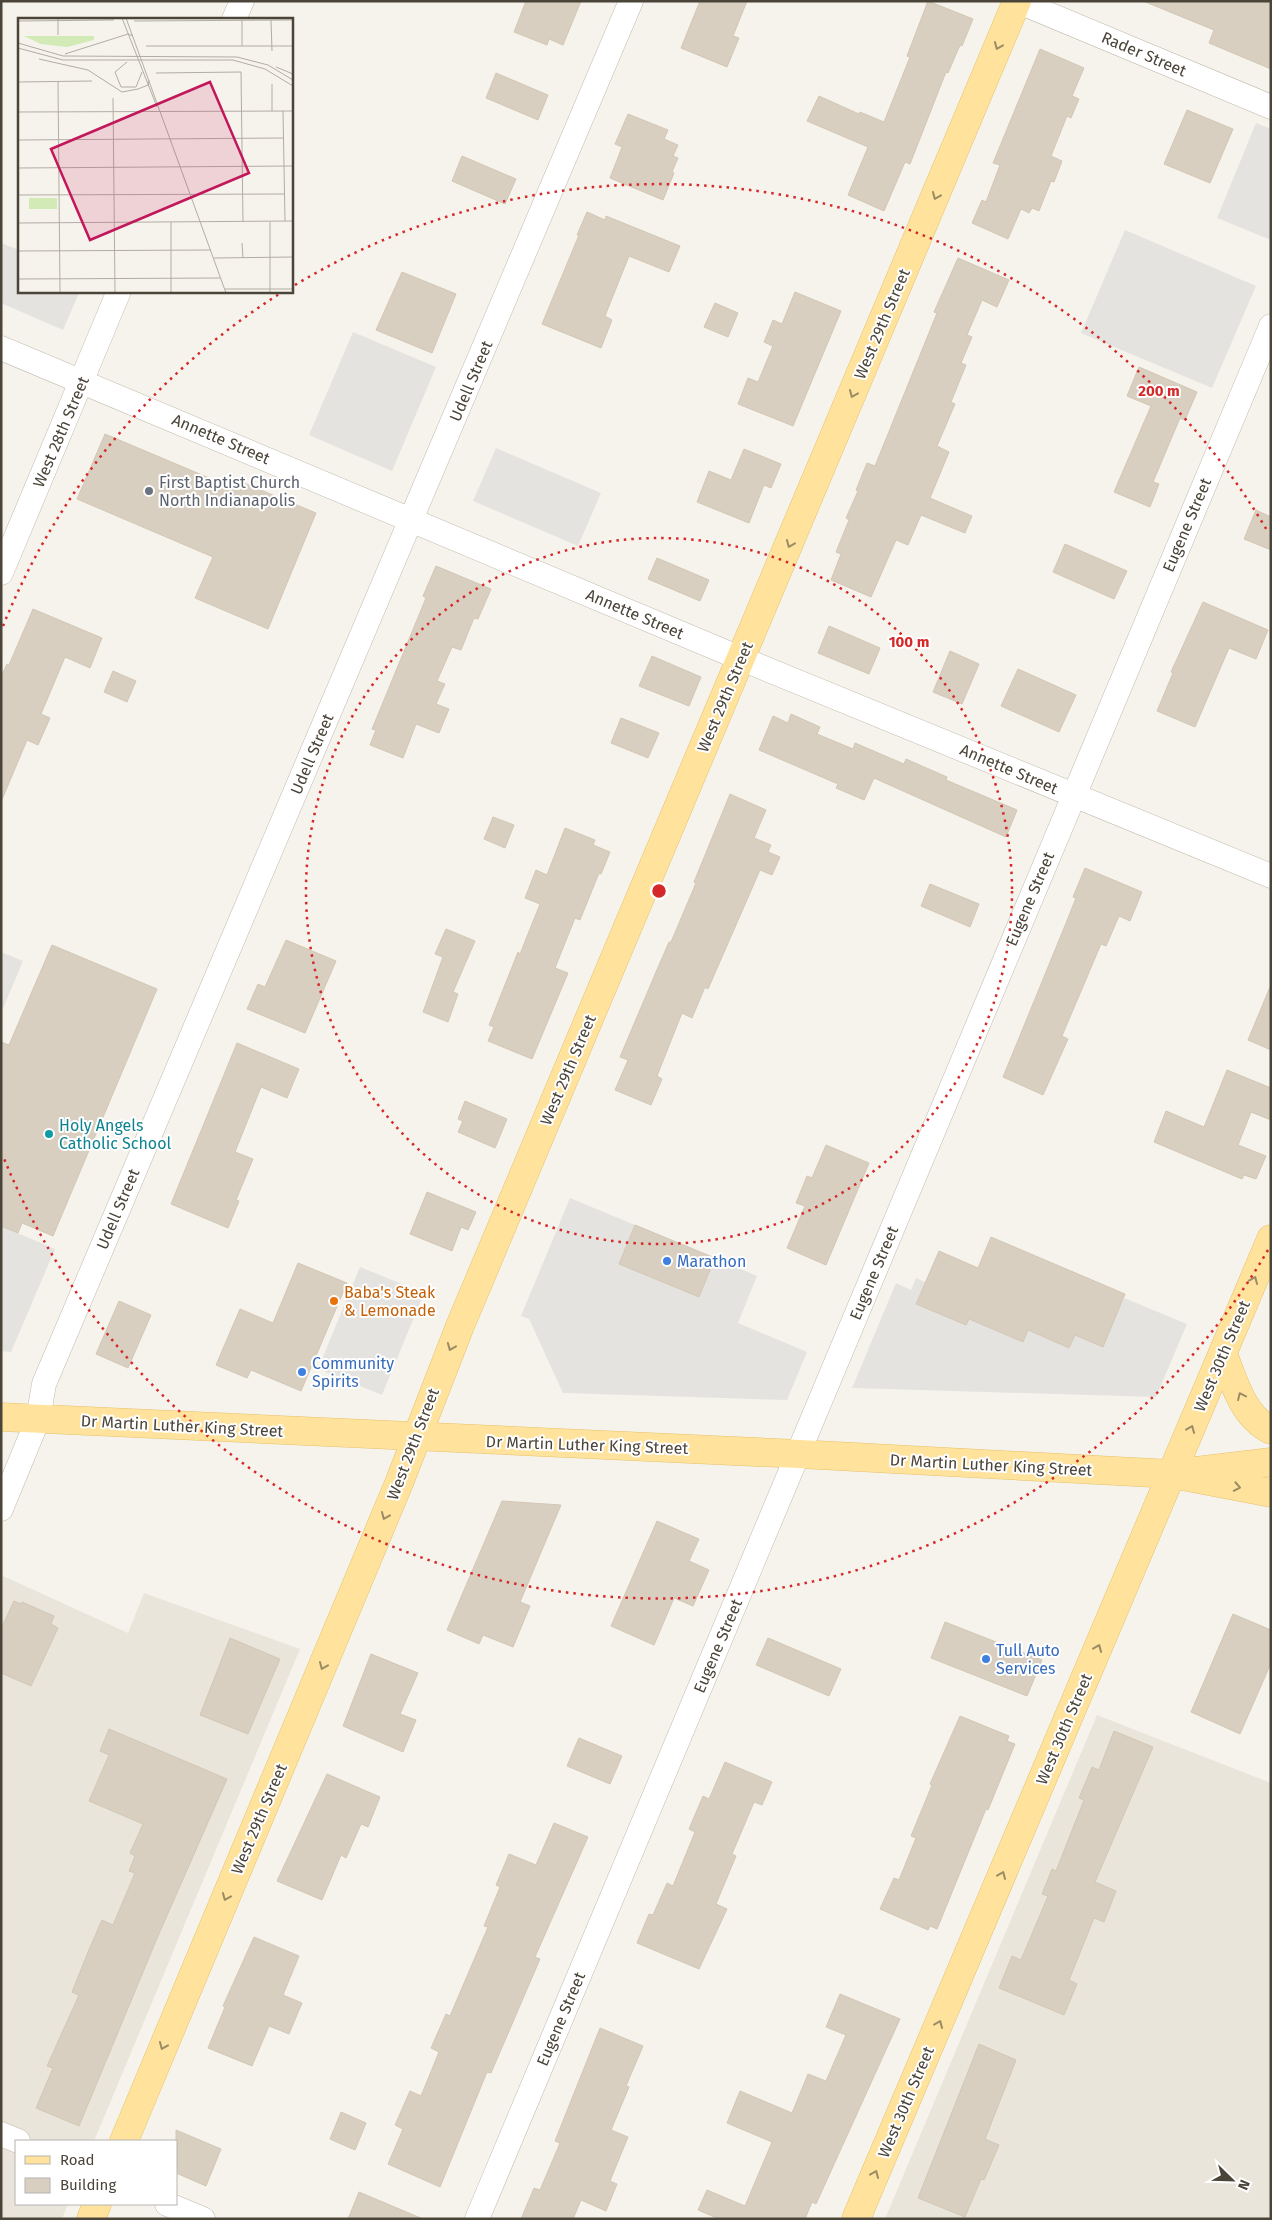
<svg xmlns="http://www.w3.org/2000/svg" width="1272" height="2220" font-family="'Fira Sans',sans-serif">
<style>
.residential{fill:#eae5da}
.parking{fill:#e5e3e0}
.building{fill:#d8cfc1;stroke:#d3c7b4}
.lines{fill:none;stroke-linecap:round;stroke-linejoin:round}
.minor-casing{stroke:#c2bbae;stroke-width:25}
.major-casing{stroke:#e6c16a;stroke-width:29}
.minor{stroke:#fff;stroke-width:24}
.major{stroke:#ffe39c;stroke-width:28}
.oneway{stroke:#9c8c66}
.ring{fill:none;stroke:#d62828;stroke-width:2.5;stroke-dasharray:2.5 5}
.worship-dot{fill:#6b7280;stroke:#fff;stroke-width:2}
.culture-dot{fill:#0f9aa8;stroke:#fff;stroke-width:2}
.shop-dot{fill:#3f7fe0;stroke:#fff;stroke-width:2}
.food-dot{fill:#e8710a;stroke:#fff;stroke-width:2}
.labels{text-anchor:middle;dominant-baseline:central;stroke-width:4;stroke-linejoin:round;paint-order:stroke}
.street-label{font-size:16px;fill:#4b4439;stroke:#fff}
.worship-label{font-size:16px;fill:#5b616d;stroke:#fff;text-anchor:start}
.culture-label{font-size:16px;fill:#0d838f;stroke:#fff;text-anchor:start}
.shop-label{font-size:16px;fill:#366cbe;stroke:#fff;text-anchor:start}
.food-label{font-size:16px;fill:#c56008;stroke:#fff;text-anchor:start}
.inset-road{fill:none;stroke:#b2ada4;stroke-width:1}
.view{fill:#c2185b;fill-opacity:0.15;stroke:#c2185b;stroke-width:2.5}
.inset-edge{fill:none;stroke:#4b4439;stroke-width:2.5}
.centre{fill:#d62828;stroke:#fff;stroke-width:2.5}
.ring-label{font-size:15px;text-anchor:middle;font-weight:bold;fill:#d62828;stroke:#fff;stroke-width:4;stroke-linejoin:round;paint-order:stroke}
</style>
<rect width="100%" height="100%" fill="#f6f3ec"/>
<!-- residential -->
<g class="residential">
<path d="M 1,1575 L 128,1633 L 144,1593 L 300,1649 L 94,2141 L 16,2141 L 16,2204 L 68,2204 L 62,2219 L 1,2219 Z"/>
<path d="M 1097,1715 L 1271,1783 L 1271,2219 L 885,2219 Z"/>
</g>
<!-- parking -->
<g class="parking">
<path d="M 1256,123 L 1271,129 L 1271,240 L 1217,218 Z"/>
<path d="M 1125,230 L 1256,286 L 1212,388 L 1081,333 Z"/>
<path d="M 1,243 L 19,250 L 19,291 L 80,291 L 63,330 L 1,303 Z"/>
<path d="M 353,332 L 436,367 L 392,471 L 309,435 Z"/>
<path d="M 496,448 L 601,493 L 578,546 L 473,501 Z"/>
<path d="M 1,952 L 23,961 L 1,1013 Z"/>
<path d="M 570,1198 L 635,1225 L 619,1264 L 699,1297 L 715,1258 L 757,1276 L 738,1323 L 807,1352 L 787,1400 L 563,1393 L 529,1319 L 521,1316 Z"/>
<path d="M 1,1226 L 55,1249 L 11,1352 L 1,1351 Z"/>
<path d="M 360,1267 L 424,1293 L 382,1395 L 318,1369 Z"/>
<path d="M 916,1278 L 925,1282 L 916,1304 L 966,1325 L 969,1319 L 1028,1330 L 1069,1348 L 1075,1335 L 1103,1346 L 1124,1298 L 1187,1324 L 1156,1397 L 852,1388 L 896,1283 L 911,1290 Z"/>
</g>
<!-- building -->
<g class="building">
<path d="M 526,1 L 581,1 L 563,45 L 549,39 L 547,45 L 514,32 Z"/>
<path d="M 700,1 L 747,1 L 733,36 L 739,38 L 727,67 L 681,48 Z"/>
<path d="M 928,1 L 973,19 L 962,46 L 960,45 L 948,73 L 946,72 L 910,164 L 905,162 L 884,211 L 848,195 L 868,147 L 807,121 L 819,96 L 859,114 L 860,112 L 884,122 L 910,57 L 907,56 Z"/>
<path d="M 1143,1 L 1271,1 L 1271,69 L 1209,43 L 1214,30 Z"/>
<path d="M 1040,49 L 1084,68 L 1072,96 L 1079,99 L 1071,118 L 1067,116 L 1051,156 L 1062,161 L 1054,182 L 1051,181 L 1039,211 L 1032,208 L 1029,213 L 1021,209 L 1008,239 L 972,223 L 982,200 L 986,202 L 1000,165 L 993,163 Z"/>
<path d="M 496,73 L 548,95 L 538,120 L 486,98 Z"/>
<path d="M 1187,110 L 1233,129 L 1210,183 L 1164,164 Z"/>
<path d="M 628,114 L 668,130 L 664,139 L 678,145 L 673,156 L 678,158 L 672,172 L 674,173 L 663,200 L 610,178 L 622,147 L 615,144 Z"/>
<path d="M 462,156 L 516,179 L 505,204 L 452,181 Z"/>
<path d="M 587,212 L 605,220 L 606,216 L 680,246 L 669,272 L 629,256 L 605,316 L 612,320 L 601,348 L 542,324 L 579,235 L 577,235 Z"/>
<path d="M 958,258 L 1009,280 L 997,307 L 982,300 L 967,335 L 972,337 L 961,363 L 966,365 L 951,402 L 955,404 L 937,446 L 949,452 L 930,498 L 972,516 L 965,533 L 921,515 L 908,545 L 896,540 L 871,597 L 831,580 L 841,554 L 836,552 L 849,520 L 846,518 L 858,491 L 856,490 L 867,463 L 875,466 L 937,313 L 934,312 Z"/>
<path d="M 402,272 L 456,294 L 432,353 L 376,330 Z"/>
<path d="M 795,292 L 841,311 L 793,426 L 738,404 L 748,378 L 758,382 L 773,346 L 764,342 L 773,320 L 782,324 Z"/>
<path d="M 715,303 L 738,313 L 728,337 L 704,327 Z"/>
<path d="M 1139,367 L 1197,392 L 1185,420 L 1180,418 L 1153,482 L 1159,484 L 1150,507 L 1114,492 L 1151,406 L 1127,396 Z"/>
<path d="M 105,434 L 240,491 L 244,483 L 316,513 L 268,629 L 195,598 L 213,557 L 77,499 Z"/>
<path d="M 744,449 L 781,464 L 771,488 L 764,485 L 749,523 L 697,502 L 709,471 L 731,480 Z"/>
<path d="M 1256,510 L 1271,517 L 1271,550 L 1244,539 Z"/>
<path d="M 1065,544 L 1127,571 L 1114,599 L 1053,572 Z"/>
<path d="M 657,558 L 709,580 L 700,601 L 648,579 Z"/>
<path d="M 436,566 L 491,589 L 478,619 L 474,618 L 461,650 L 452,647 L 437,681 L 445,684 L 436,704 L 449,709 L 439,733 L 416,724 L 403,758 L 370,745 L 376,730 L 372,729 L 426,598 L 423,596 Z"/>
<path d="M 1203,602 L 1268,630 L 1256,659 L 1229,648 L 1195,727 L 1157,711 L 1173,673 L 1171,672 Z"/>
<path d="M 33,609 L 102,638 L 90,668 L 65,657 L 41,714 L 50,718 L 38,745 L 27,740 L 1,802 L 1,677 L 7,664 L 9,665 Z"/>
<path d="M 829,626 L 880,648 L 869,674 L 818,653 Z"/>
<path d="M 950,651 L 979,664 L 962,704 L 933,692 Z"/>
<path d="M 652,656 L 701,677 L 689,706 L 639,686 Z"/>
<path d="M 1018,669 L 1076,695 L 1059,732 L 1001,706 Z"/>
<path d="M 113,671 L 136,681 L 127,702 L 104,692 Z"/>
<path d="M 791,714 L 820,727 L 817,734 L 853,749 L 855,743 L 904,764 L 906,759 L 947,777 L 946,780 L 1017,810 L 1006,837 L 874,778 L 864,800 L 836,788 L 838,784 L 759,750 L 773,716 L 788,723 Z"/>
<path d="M 621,718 L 659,733 L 648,758 L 611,743 Z"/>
<path d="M 730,794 L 766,810 L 754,838 L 771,845 L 768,852 L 780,857 L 772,875 L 760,870 L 708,989 L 705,987 L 692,1018 L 682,1013 L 657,1076 L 662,1079 L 651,1105 L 615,1090 L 628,1060 L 620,1057 L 656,972 L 669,942 L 671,942 L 696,883 L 694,882 Z"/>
<path d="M 493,817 L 514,825 L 505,848 L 484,839 Z"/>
<path d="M 565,828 L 595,840 L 593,845 L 610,852 L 601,874 L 599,873 L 580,920 L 575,918 L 555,968 L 568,973 L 532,1059 L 488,1041 L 494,1027 L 489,1025 L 518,952 L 520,954 L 540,904 L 525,898 L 536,870 L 547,875 Z"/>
<path d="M 1085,868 L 1142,892 L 1130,921 L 1119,916 L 1106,946 L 1101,944 L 1062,1036 L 1068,1039 L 1043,1095 L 1003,1077 L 1064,928 L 1076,898 L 1073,897 Z"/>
<path d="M 930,884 L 979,904 L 970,927 L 921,906 Z"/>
<path d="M 446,929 L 475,941 L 453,992 L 458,994 L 448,1022 L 423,1012 L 443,957 L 435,954 Z"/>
<path d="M 286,940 L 336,961 L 305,1033 L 247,1009 L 258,984 L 265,987 Z"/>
<path d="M 52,945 L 157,989 L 53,1236 L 22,1223 L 18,1233 L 1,1226 L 1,1042 L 9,1045 Z"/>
<path d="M 1270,987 L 1271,987 L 1271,1050 L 1248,1040 Z"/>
<path d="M 237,1043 L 299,1069 L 287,1098 L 261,1087 L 235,1152 L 253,1159 L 236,1200 L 239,1201 L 228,1228 L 171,1204 Z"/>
<path d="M 1227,1070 L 1271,1088 L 1271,1120 L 1251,1112 L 1238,1145 L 1266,1156 L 1256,1179 L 1244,1175 L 1242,1179 L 1154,1142 L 1166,1111 L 1204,1127 Z"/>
<path d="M 465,1101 L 507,1119 L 495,1148 L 458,1132 L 463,1121 L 458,1119 Z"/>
<path d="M 826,1145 L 869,1163 L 826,1265 L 787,1248 L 805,1206 L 796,1203 L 807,1176 L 812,1178 Z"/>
<path d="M 427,1192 L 476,1212 L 468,1230 L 461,1227 L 452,1251 L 410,1234 Z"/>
<path d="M 635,1225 L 715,1258 L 699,1297 L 619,1264 Z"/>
<path d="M 991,1237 L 1125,1294 L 1103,1347 L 1075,1335 L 1069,1348 L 1028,1330 L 1023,1342 L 969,1319 L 966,1325 L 916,1304 L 939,1251 L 978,1268 Z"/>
<path d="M 298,1263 L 347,1283 L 301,1391 L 251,1370 L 247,1378 L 216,1365 L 240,1309 L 273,1323 Z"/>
<path d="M 119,1301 L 151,1315 L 128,1368 L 96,1354 Z"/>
<path d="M 502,1501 L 561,1505 L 520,1602 L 530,1606 L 513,1647 L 483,1635 L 479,1644 L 447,1630 Z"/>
<path d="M 657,1521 L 699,1539 L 689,1561 L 709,1570 L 693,1606 L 674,1598 L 654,1645 L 611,1626 Z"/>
<path d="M 14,1601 L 21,1604 L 22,1602 L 54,1616 L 51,1624 L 58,1628 L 31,1686 L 1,1673 L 1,1629 Z"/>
<path d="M 1233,1614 L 1271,1630 L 1271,1663 L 1240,1734 L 1191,1712 Z"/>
<path d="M 945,1622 L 1042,1660 L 1027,1696 L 931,1658 Z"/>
<path d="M 230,1638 L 280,1659 L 248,1734 L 200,1715 Z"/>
<path d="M 768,1638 L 841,1669 L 829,1696 L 756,1665 Z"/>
<path d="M 371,1654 L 418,1673 L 400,1714 L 416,1720 L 403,1752 L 343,1726 Z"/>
<path d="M 960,1716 L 1009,1736 L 1007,1741 L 1015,1744 L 988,1810 L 986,1809 L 937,1929 L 930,1926 L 928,1930 L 880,1909 L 894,1878 L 899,1880 L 916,1838 L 911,1836 L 932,1785 L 930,1784 Z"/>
<path d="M 109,1729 L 227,1779 L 158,1936 L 79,2126 L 36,2108 L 53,2068 L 47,2066 L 79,1995 L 72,1992 L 88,1952 L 102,1920 L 113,1925 L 135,1873 L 129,1871 L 135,1856 L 130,1853 L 143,1824 L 89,1801 L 109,1755 L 100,1751 Z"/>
<path d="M 1114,1731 L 1153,1747 L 1095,1882 L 1116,1891 L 1104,1922 L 1094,1918 L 1069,1980 L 1077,1984 L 1064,2015 L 999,1988 L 1012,1956 L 1021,1960 L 1048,1896 L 1042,1894 L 1052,1869 L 1056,1871 L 1084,1800 L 1079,1798 L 1092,1767 L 1099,1770 Z"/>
<path d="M 579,1738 L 622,1756 L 610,1784 L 567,1766 Z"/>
<path d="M 725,1762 L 772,1782 L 762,1805 L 754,1802 L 732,1854 L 736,1856 L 716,1904 L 727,1909 L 699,1969 L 637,1943 L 649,1914 L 653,1915 L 667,1883 L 673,1886 L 695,1832 L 689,1829 L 703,1796 L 709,1799 Z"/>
<path d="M 327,1774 L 380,1797 L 368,1827 L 361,1824 L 346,1858 L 341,1855 L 322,1900 L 277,1881 Z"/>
<path d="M 554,1823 L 588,1837 L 535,1957 L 540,1959 L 491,2073 L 487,2072 L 440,2187 L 388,2164 L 403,2129 L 395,2125 L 410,2091 L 421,2096 L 439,2052 L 431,2048 L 446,2014 L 450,2016 L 488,1927 L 484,1926 L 500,1887 L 496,1885 L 509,1854 L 536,1865 Z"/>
<path d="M 254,1937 L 299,1956 L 283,1995 L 302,2003 L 289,2034 L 269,2026 L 252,2066 L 208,2048 L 225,2007 L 223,2006 Z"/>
<path d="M 840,1994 L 900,2019 L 816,2204 L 812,2202 L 805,2219 L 719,2219 L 698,2210 L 707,2190 L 745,2206 L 772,2142 L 727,2123 L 740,2091 L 792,2113 L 808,2074 L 826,2081 L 846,2035 L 826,2027 Z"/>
<path d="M 600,2028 L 643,2046 L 626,2086 L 629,2087 L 611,2130 L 628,2137 L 610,2181 L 617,2184 L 606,2211 L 581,2200 L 573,2219 L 521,2219 L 534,2188 L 540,2190 L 560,2143 L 555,2141 Z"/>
<path d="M 979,2044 L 1016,2060 L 985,2139 L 999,2145 L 984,2180 L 981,2179 L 965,2217 L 918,2198 Z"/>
<path d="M 341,2112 L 366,2123 L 355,2150 L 330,2139 Z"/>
<path d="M 176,2130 L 221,2149 L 206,2186 L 176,2173 Z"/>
<path d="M 359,2192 L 423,2219 L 348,2219 Z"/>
</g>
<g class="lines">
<defs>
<g id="minor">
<path d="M 1017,1 L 1271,107"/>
<path d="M 234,19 L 242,1"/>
<path d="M 1,348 L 742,659 L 1271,876"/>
<path d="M 1,573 L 119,291"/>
<path d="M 1,1509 L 38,1419 L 44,1384 L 631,1"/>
<path d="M 1,2134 L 18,2141"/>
<path d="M 167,2204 L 203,2219"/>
<path d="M 477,2219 L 1271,326"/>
</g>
<g id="major">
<path d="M 1223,1354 C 1234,1381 1242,1416 1271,1430"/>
<path d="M 1,1417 L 799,1454 L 1172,1474 L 1271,1493"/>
<path d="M 1196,1471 L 1271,1462"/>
<path d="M 124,2141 L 399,1483 L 460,1326 L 1017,1"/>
<path d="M 91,2219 L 97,2204"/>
<path d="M 856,2219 L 1271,1239"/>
</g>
</defs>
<!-- minor casing -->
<use href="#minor" class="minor-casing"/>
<!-- major casing -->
<use href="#major" class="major-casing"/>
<!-- minor -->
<use href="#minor" class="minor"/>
<!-- major -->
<use href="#major" class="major"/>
</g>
<!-- one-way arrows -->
<defs><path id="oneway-chevron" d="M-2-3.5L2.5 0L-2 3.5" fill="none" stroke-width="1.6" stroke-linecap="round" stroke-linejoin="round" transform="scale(1.25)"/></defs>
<g class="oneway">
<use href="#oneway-chevron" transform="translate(998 46) rotate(113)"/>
<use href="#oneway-chevron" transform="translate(936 196) rotate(113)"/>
<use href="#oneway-chevron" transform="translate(853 394) rotate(113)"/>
<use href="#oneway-chevron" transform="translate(790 544) rotate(113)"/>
<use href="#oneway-chevron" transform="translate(1254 1280) rotate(-67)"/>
<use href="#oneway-chevron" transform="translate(451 1347) rotate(112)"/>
<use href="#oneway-chevron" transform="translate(1241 1396) rotate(-115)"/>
<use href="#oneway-chevron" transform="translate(1191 1429) rotate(-67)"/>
<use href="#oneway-chevron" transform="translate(1237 1487) rotate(11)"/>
<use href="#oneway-chevron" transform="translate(385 1516) rotate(113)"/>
<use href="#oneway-chevron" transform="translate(1098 1648) rotate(-67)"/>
<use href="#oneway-chevron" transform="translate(323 1666) rotate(113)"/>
<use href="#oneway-chevron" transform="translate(1002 1875) rotate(-67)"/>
<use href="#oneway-chevron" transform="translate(226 1897) rotate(113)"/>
<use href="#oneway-chevron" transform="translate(939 2024) rotate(-67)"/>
<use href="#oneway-chevron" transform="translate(163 2046) rotate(113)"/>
<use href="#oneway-chevron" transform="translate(875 2174) rotate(-67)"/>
</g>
<!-- distance rings -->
<g class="ring">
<circle cx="659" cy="891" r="353"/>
<path d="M1268 1250A707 707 0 0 1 3 1156M3 626A707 707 0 0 1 284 291M295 285A707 707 0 0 1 1268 532"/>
</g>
<!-- markers -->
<circle class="worship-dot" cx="149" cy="491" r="5"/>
<circle class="culture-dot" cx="49" cy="1134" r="5"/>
<g class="shop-dot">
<circle cx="667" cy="1261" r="5"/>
<circle cx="302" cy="1372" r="5"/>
<circle cx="986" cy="1659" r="5"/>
</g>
<circle class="food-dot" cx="334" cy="1301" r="5"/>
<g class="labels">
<!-- street labels -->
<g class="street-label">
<text transform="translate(1144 54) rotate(23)">Rader Street</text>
<text transform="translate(882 324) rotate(-67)">West 29th Street</text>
<text transform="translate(471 381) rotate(-67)">Udell Street</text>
<text transform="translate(61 432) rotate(-67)">West 28th Street</text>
<text transform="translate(221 439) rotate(23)">Annette Street</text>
<text transform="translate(1187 525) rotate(-67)">Eugene Street</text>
<text transform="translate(635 614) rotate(23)">Annette Street</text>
<text transform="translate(725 697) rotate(-67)">West 29th Street</text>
<text transform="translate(312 754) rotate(-67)">Udell Street</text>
<text transform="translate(1009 769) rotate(23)">Annette Street</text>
<text transform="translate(1030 899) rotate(-67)">Eugene Street</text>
<text transform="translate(568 1070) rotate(-67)">West 29th Street</text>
<text transform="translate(118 1209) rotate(-67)">Udell Street</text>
<text transform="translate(874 1273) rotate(-67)">Eugene Street</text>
<text transform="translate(1222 1356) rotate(-67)">West 30th Street</text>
<text transform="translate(182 1426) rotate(3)">Dr Martin Luther King Street</text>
<text transform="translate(413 1444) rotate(-69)">West 29th Street</text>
<text transform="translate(587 1445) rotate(2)">Dr Martin Luther King Street</text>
<text transform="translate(991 1465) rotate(3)">Dr Martin Luther King Street</text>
<text transform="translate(718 1646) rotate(-67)">Eugene Street</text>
<text transform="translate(1064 1729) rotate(-67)">West 30th Street</text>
<text transform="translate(259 1819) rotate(-67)">West 29th Street</text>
<text transform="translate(561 2019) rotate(-67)">Eugene Street</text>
<text transform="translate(906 2102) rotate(-67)">West 30th Street</text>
</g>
<!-- worship labels -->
<g class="worship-label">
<text x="159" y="482">First Baptist Church<tspan x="159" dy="18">North Indianapolis</tspan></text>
</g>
<!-- culture labels -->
<g class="culture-label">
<text x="59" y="1125">Holy Angels<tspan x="59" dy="18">Catholic School</tspan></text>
</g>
<!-- shop labels -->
<g class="shop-label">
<text x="677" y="1261">Marathon</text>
<text x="312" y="1363">Community<tspan x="312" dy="18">Spirits</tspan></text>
<text x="996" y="1650">Tull Auto<tspan x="996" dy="18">Services</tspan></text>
</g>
<!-- food labels -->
<g class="food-label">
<text x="344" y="1292">Baba's Steak<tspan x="344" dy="18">&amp; Lemonade</tspan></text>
</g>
</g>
<!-- overview -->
<g transform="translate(18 18)">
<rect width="275" height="275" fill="#f6f3ec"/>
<path d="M 6,18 L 76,18 L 76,22 L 49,29 L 23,26 ZM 11,180 L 39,180 L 39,191 L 11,191 Z" fill="#d2eab5"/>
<path class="inset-road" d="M 40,0 L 40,17M 104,0 L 139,89M 108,0 L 208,275M 224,2 L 224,28M 253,2 L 254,33M 0,3 L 96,2M 116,3 L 275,2M 0,25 L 45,38 L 219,39 L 250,47 L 275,62M 128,28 L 275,28M 0,30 L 45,42 L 215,42 L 247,51 L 275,68M 47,36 L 110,16 L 115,18M 21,41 L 70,52 L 104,74 L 120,71 L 130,67 L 131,62M 109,44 L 97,54 L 103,69 L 118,69 L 124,54M 258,49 L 275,56M 138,55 L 223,54 L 225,203M 40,63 L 42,275M 0,64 L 74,63M 254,66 L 254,93M 95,80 L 97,275M 265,93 L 267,203M 0,94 L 275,93M 0,122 L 266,120M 0,150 L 275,148M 0,177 L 266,176M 153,204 L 153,275M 252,204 L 252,275M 0,205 L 275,203M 224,225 L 225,240M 0,233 L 193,232M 196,240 L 275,239M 0,261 L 202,260M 207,271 L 275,271"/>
<path class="view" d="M 192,64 L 231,155 L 72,222 L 33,131 Z"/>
<rect width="275" height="275" class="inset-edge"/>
</g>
<circle cx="659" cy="891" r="8" class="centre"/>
<g class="ring-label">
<text x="1159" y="396">200 m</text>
<text x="909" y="647">100 m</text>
</g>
<!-- border -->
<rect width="1272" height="2220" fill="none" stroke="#4b4439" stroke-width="5"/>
<!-- legend -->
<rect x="15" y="2140" width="162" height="65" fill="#ffffff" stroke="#b7b4b0"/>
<rect x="25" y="2156" width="25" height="8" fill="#ffe39c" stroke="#b7b4b0"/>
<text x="60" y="2165" font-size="15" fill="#4b4439">Road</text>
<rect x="25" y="2178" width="25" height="15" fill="#d8cfc1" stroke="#b7b4b0"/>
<text x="60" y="2190" font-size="15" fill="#4b4439">Building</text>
<!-- north arrow -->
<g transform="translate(1232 2180) rotate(113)" stroke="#ffffff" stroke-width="4" paint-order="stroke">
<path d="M0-4L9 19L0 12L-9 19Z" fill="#4b4439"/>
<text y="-8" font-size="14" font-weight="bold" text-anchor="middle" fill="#4b4439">N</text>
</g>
</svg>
